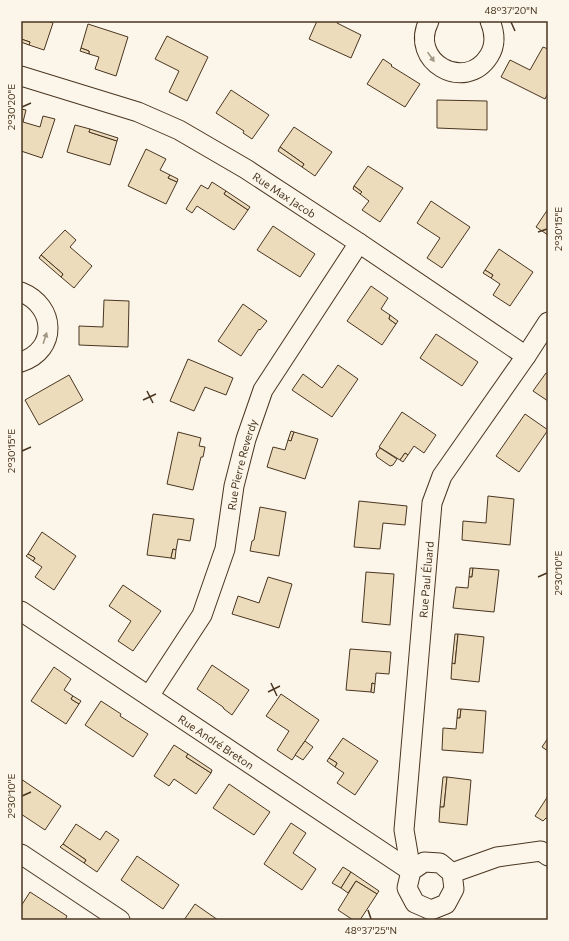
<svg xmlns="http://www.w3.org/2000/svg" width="569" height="941" font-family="Commissioner,sans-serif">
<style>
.building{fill:#ecdcbc;stroke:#4a3520}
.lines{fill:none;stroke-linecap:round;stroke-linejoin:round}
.street-casing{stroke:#4a3520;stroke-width:21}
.street{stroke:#fbf6e9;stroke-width:19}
.oneway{fill:#a29684}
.ticks{fill:none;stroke:#4a3520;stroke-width:1.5}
.labels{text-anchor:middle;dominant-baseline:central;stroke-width:3;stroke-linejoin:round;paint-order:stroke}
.street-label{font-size:11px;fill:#4a3520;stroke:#fbf6e9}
.neatline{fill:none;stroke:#4a3520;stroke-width:1.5}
.ticks-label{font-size:10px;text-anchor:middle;fill:#4a3520}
</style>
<rect width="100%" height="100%" fill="#fbf6e9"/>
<!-- building -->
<g class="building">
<path d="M 21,21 L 48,21 L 53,23 L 44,50 L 29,45 L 30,42 L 21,39 Z"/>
<path d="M 317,21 L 338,21 L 337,23 L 361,35 L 351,58 L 309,39 Z"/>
<path d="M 88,24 L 128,37 L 116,76 L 95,69 L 99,57 L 89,54 L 89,51 L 81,48 Z"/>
<path d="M 167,36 L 208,57 L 187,101 L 169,92 L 179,71 L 155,59 Z"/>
<path d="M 21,39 L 30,42 L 29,45 L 21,42 Z"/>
<path d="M 543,47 L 548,49 L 548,93 L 545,99 L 501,77 L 510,60 L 530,70 Z"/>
<path d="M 81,48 L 89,51 L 89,54 L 80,51 Z"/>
<path d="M 383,59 L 392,65 L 391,66 L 420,84 L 405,107 L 367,84 Z"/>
<path d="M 231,90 L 269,115 L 252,139 L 243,133 L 244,131 L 216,113 Z"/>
<path d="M 437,100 L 487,101 L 487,130 L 437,128 Z"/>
<path d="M 21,109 L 26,110 L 23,122 L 40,127 L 43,116 L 55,119 L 42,158 L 21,151 Z"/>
<path d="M 75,125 L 90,129 L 89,132 L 117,141 L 110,165 L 67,152 Z"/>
<path d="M 294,127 L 332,152 L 315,176 L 302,167 L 304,164 L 280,147 Z"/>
<path d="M 90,129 L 118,138 L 117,141 L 89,132 Z"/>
<path d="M 280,147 L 304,164 L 302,167 L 278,151 Z"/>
<path d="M 146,149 L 166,159 L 160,170 L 170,175 L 168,178 L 177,182 L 166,204 L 128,186 Z"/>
<path d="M 368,166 L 403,188 L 380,222 L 362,210 L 369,201 L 360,194 L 362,192 L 354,186 Z"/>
<path d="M 170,175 L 178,179 L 177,182 L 168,178 Z"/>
<path d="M 212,182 L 226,191 L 224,194 L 248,210 L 234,230 L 197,206 L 192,213 L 186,209 L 201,185 L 208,189 Z"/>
<path d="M 354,186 L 362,192 L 360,194 L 353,189 Z"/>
<path d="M 226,191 L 250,207 L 248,210 L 224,194 Z"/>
<path d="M 431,201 L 470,227 L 442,268 L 427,258 L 440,238 L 417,223 Z"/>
<path d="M 548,209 L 548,235 L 536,227 Z"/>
<path d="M 273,226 L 315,254 L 300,277 L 257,250 Z"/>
<path d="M 65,230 L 76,240 L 70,247 L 92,266 L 74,288 L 61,277 L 63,274 L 41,255 Z"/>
<path d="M 499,249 L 533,272 L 510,306 L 493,295 L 500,284 L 491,278 L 493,275 L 485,270 Z"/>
<path d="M 41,255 L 63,274 L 61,277 L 39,258 Z"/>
<path d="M 485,270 L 493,275 L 491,278 L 483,273 Z"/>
<path d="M 371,286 L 388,298 L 381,309 L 390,315 L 389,319 L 396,324 L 382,345 L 347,321 Z"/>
<path d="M 104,300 L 129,301 L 128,347 L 79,345 L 79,326 L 103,327 Z"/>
<path d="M 243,304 L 267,321 L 260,330 L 259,329 L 241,356 L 218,341 Z"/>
<path d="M 390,315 L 398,321 L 396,324 L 389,319 Z"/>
<path d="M 436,334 L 478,362 L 462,386 L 420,358 Z"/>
<path d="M 188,359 L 233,378 L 226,395 L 205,387 L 194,411 L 170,401 Z"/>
<path d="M 338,365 L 358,379 L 332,417 L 292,390 L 303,374 L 322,388 Z"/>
<path d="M 546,373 L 548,374 L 548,401 L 533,391 Z"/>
<path d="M 69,375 L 83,400 L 39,425 L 25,400 Z"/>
<path d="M 402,412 L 436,435 L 424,453 L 414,446 L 408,455 L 405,453 L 400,460 L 379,447 Z"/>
<path d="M 525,414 L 548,430 L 519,472 L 496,456 Z"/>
<path d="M 291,431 L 294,432 L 291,441 L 288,440 Z"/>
<path d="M 178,432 L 201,438 L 199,446 L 205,447 L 203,457 L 201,457 L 193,490 L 167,484 Z"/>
<path d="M 294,432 L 318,439 L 305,479 L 267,467 L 273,447 L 285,450 L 288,440 L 291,441 Z"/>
<path d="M 380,448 L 397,459 L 393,465 L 390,466 L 377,457 L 376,454 Z"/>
<path d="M 405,453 L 408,455 L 403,462 L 400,460 Z"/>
<path d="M 488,496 L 514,499 L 510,545 L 462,540 L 463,521 L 486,523 Z"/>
<path d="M 359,501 L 407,506 L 405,525 L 383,523 L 380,549 L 354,547 Z"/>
<path d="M 260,507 L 286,512 L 279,556 L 250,551 L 252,541 L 254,540 Z"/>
<path d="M 153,514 L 194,519 L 190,541 L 178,539 L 176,550 L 173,549 L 171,558 L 147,555 Z"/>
<path d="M 42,532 L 76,556 L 54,590 L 35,577 L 42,567 L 33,561 L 35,558 L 28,554 Z"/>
<path d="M 173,549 L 176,550 L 175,559 L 171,558 Z"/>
<path d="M 28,554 L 35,558 L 33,561 L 26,556 Z"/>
<path d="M 470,568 L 473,568 L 472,577 L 469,577 Z"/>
<path d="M 473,568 L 499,570 L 494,612 L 453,608 L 456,587 L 468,588 L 469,577 L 472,577 Z"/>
<path d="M 366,572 L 394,574 L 390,625 L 362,622 Z"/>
<path d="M 268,577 L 292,584 L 279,628 L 232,614 L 238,596 L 259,603 Z"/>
<path d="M 123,585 L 161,611 L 133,651 L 118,641 L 131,621 L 109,606 Z"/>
<path d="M 455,634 L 458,634 L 455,664 L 452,663 Z"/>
<path d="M 458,634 L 484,637 L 479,682 L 451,679 L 452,663 L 455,664 Z"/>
<path d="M 350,649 L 391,652 L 389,674 L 376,673 L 375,684 L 372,683 L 371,692 L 346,690 Z"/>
<path d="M 212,665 L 249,690 L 232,715 L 224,709 L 223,707 L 197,689 Z"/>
<path d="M 54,667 L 71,679 L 64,690 L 73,696 L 71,699 L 79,704 L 66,724 L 31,701 Z"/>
<path d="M 372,683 L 375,684 L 374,693 L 371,692 Z"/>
<path d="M 281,694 L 319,720 L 292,760 L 277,750 L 289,731 L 266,716 Z"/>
<path d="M 73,696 L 81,701 L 79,704 L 71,699 Z"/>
<path d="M 101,701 L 121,714 L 120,716 L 148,734 L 133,757 L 85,725 Z"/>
<path d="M 458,709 L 461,709 L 460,718 L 457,718 Z"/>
<path d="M 461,709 L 486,711 L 483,753 L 442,750 L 443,728 L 456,729 L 457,718 L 460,718 Z"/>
<path d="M 343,738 L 378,761 L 355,795 L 337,783 L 344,773 L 335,767 L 337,763 L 329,758 Z"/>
<path d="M 548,738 L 548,751 L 542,747 Z"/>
<path d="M 305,741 L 313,747 L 303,760 L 295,755 Z"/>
<path d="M 174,745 L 188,754 L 186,757 L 211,773 L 196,794 L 174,779 L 169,786 L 154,776 Z"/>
<path d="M 188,754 L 212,770 L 211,773 L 186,757 Z"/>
<path d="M 329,758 L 337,763 L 335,767 L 327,761 Z"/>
<path d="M 443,777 L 447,777 L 444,807 L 440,807 Z"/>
<path d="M 447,777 L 471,780 L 467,825 L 439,822 L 440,807 L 444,807 Z"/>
<path d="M 21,779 L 61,806 L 45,830 L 21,814 Z"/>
<path d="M 229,784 L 270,812 L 254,835 L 213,808 Z"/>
<path d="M 548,796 L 548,819 L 546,818 L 543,821 L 535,816 Z"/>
<path d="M 291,823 L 306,833 L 293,853 L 316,869 L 302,890 L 264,864 Z"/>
<path d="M 76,824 L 100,840 L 106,831 L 119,840 L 97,872 L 84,863 L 86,860 L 63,844 Z"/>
<path d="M 63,844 L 86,860 L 84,863 L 60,847 Z"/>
<path d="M 137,856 L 179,885 L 163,909 L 121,880 Z"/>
<path d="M 343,867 L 351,872 L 341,888 L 332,883 Z"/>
<path d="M 351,872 L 379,891 L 377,894 L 356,881 L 348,893 L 341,888 Z"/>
<path d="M 356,881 L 377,894 L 360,920 L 353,920 L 338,910 Z"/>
<path d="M 30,892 L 67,916 L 65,920 L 24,920 L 21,918 L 21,906 Z"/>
<path d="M 195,904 L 218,920 L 184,920 Z"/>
</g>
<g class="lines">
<defs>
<g id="street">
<path d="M 429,21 C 408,61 465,94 489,56 C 496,45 495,33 490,21"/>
<path id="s1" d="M 21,76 L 138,112 L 179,130 L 246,169 L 359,243 L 526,356"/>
<path d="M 21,292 C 56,306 58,350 21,362"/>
<path id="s2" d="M 21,611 L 411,871"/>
<path id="s3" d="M 149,696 L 202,615 L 225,549 L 234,486 L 246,439 L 263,390 L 359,243"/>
<path d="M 21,854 L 120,920"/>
<path d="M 424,862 L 440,863 L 452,873 L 454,889 L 446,904 L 431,910 L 415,903 L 407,888 L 411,871 Z"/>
<path id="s4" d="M 411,871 L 404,830 L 432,503 L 442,476 L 526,356 L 548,322"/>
<path d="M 452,873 L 497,857 L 541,851 L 548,856"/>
</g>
</defs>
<!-- street casing -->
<use href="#street" class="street-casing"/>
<!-- street -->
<use href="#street" class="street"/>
</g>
<!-- one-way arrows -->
<defs><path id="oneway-solid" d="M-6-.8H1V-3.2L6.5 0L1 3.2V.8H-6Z"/></defs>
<g class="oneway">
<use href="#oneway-solid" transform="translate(431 57) rotate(55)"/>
<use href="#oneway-solid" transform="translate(45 338) rotate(-72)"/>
</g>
<!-- ticks -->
<path class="ticks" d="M 511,22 L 515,31M 22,107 L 31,103M 538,232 L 547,229M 147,391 L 153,403M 143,400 L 156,394M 22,451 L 31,447M 538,577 L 547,573M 271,683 L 277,696M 268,692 L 280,686M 22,796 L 31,792M 368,910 L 371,919"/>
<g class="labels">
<!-- street labels -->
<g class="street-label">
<text stroke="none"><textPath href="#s1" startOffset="291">Rue Max Jacob</textPath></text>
<text stroke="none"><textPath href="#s3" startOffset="253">Rue Pierre Reverdy</textPath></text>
<text stroke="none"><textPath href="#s4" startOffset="293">Rue Paul Éluard</textPath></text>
<text stroke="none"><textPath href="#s2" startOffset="235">Rue André Breton</textPath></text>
</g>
</g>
<!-- border -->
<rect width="569" height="941" fill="none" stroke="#fbf6e9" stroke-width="44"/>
<rect x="22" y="22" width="525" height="897" class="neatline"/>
<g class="ticks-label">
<text x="511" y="14">48°37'20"N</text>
<text transform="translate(11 107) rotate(-90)" y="4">2°30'20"E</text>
<text transform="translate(558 229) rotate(-90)" y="4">2°30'15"E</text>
<text transform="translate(11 451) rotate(-90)" y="4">2°30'15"E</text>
<text transform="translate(558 573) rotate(-90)" y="4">2°30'10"E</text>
<text transform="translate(11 796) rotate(-90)" y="4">2°30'10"E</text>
<text x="371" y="934">48°37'25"N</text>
</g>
</svg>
